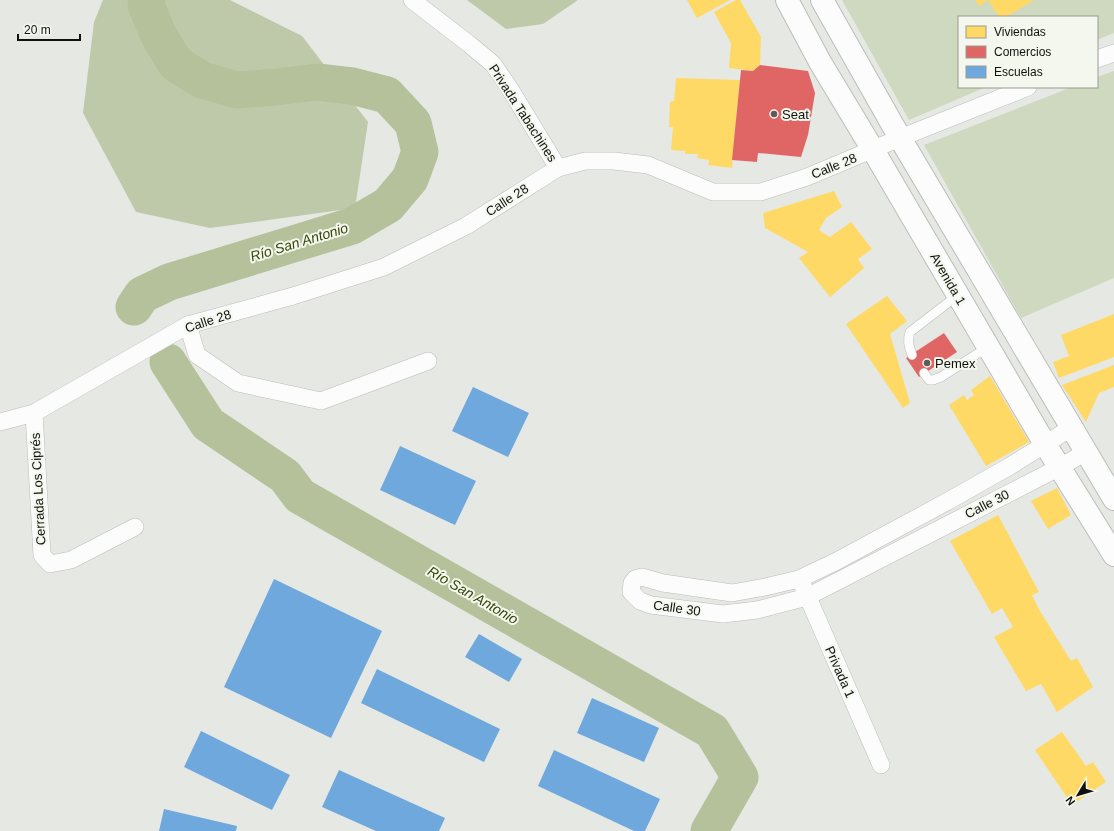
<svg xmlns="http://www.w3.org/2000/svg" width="1114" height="831" font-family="Helvetica,sans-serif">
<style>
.green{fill:#cfd9c0}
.forest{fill:#bec9aa}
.homes{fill:#ffd966}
.shops{fill:#e06666}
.schools{fill:#6fa8dc}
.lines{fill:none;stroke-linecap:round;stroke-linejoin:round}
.river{stroke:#b4c19b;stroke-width:37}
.lane-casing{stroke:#bcbdba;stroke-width:10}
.street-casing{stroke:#bcbdba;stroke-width:18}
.secondary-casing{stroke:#bcbdba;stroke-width:24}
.lane{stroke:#fbfcfb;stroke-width:9}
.street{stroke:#fbfcfb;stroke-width:17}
.secondary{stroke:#fbfcfb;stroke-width:22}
.poi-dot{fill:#5b5c59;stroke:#f4f7ee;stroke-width:1.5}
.labels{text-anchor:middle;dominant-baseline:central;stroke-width:4;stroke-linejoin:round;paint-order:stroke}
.street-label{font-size:13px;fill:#10110e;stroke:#f4f7ee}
.poi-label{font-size:13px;fill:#10110e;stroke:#f4f7ee;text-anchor:start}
.water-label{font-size:14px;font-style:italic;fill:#354508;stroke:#f4f7ee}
</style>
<rect width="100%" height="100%" fill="#e6e8e3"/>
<!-- green -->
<g class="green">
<path d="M 842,0 L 1114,0 L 1114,33 L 1097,40 L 1097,17 L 959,17 L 959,87 L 986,87 L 909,120 Z"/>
<path d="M 1114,71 L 1114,278 L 1021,318 L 924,145 L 1072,87 L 1097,87 L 1097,77 Z"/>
</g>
<!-- forest -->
<g class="forest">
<path d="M 103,0 L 230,0 L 302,36 L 368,122 L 355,208 L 210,228 L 136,212 L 83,113 L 94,22 Z"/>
<path d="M 467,0 L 578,0 L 543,24 L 506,29 Z"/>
</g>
<!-- homes -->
<g class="homes">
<path d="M 687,0 L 730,0 L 697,18 Z"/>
<path d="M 736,0 L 740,0 L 761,37 L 760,65 L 753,71 L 729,68 L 731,43 L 714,12 Z"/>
<path d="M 975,0 L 1034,0 L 1006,17 L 999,17 L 988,0 L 979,6 Z"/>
<path d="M 676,78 L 740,80 L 732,168 L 708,165 L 709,160 L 697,158 L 698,154 L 685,154 L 685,151 L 671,150 L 673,127 L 669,127 L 670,102 L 674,101 Z"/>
<path d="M 834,191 L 842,207 L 826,218 L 819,230 L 830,237 L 851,222 L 872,249 L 858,259 L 864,268 L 830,297 L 799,258 L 808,252 L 765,228 L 763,213 Z"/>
<path d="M 887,296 L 907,321 L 890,334 L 910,403 L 903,408 L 846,324 Z"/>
<path d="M 1114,314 L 1114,357 L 1059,378 L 1053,362 L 1069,356 L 1061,335 Z"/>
<path d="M 1114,365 L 1114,387 L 1099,393 L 1086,422 L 1062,385 Z"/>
<path d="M 990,376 L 1029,442 L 986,466 L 949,405 L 964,395 L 967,400 L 974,395 L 971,390 Z"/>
<path d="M 1057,488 L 1071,515 L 1048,529 L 1031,501 Z"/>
<path d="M 998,515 L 1039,592 L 1032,595 L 1040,611 L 1071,661 L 1077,658 L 1093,687 L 1057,712 L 1041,684 L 1026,691 L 994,637 L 1013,627 L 1002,608 L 992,614 L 950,541 Z"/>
<path d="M 1062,732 L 1086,766 L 1093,762 L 1106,782 L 1072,805 L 1035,750 Z"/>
</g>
<!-- shops -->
<g class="shops">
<path d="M 760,65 L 808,71 L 815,93 L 808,135 L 801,157 L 758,153 L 757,162 L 732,160 L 741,70 L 753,71 Z"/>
<path d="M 944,333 L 957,352 L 919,377 L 906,358 Z"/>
</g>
<!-- schools -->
<g class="schools">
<path d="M 473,387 L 529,413 L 508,457 L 452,431 Z"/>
<path d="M 400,446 L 476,481 L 455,525 L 380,490 Z"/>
<path d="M 274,579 L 382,631 L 331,738 L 224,687 Z"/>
<path d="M 479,634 L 522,659 L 509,682 L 465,657 Z"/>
<path d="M 377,669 L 500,729 L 484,762 L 361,703 Z"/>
<path d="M 592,698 L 659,728 L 644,762 L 577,733 Z"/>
<path d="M 201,731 L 290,775 L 272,810 L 184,767 Z"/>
<path d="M 554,750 L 660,799 L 645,831 L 634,831 L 538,786 Z"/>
<path d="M 339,770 L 445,818 L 439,831 L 376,831 L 322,807 Z"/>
<path d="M 164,809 L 237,826 L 236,831 L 159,831 Z"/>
</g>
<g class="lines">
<!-- river -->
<g class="river">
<path d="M 134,307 L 142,295 L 169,282 L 352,226 L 388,205 L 410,179 L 420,152 L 413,123 L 387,95 L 352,86 L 317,82 L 276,87 L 237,90 L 202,80 L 176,64 L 158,34 L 146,5 L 147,0"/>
<path d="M 168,362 L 208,424 L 285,476 L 300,496 L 712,731 L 740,777 L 709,831"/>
</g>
<defs>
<g id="lane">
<path d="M 912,355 C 909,346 907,341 910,332 L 958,295"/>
<path d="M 924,373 L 929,380 L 933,380 L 941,377 L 988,347"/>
</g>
<g id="street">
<path d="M 412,0 L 469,44 L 493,64 L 510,89 L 558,168"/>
<path d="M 1097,59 L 1114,53"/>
<path d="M 188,325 L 197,355 L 238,383 L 321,401 L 428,361"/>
<path d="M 34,413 L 42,555 L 50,564 L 71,560 L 135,527"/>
<path d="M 0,422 L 34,413 L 188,325 L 293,296 L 384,267 L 466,226 L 558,168 L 585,161 L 614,161 L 648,165 L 713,192 L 761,192 L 807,177 L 900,138 L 1028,87"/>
<path d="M 1071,428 L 1010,466 L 950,500 L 835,562 L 799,579 L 765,587 L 732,593 L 663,583 L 642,577 L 635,579 L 632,583 L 631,592 L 640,601 L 651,605 L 723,614 L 757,610 L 807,597 L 1060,467 L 1086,452"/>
<path d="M 803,586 L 881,765"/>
</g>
<g id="secondary">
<path d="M 787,0 L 820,62 L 873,150 L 1045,444 L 1114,555"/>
<path d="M 822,0 L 900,138 L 1114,499"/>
</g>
</defs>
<!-- lane casing -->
<use href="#lane" class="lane-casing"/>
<!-- street casing -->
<use href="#street" class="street-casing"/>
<!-- secondary casing -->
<use href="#secondary" class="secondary-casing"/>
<!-- lane -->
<use href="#lane" class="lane"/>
<!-- street -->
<use href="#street" class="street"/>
<!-- secondary -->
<use href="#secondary" class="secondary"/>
</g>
<!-- markers -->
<g class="poi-dot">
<circle cx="774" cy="114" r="4"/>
<circle cx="927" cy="363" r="4"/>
</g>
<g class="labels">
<!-- street labels -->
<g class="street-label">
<text transform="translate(523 113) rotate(57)">Privada Tabachines</text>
<text transform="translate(834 166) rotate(-22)">Calle 28</text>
<text transform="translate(507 200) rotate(-33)">Calle 28</text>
<text transform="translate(948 279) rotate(60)">Avenida 1</text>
<text transform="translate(208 321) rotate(-18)">Calle 28</text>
<text transform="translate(38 489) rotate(-93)">Cerrada Los Ciprés</text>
<text transform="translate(987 504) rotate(-27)">Calle 30</text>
<text transform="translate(677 608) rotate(8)">Calle 30</text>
<text transform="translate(840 672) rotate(66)">Privada 1</text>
</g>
<!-- poi labels -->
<g class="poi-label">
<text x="782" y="114">Seat</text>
<text x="935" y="363">Pemex</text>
</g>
<!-- water labels -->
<g class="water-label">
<text transform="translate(299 242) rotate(-17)">Río San Antonio</text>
<text transform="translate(473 595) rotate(30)">Río San Antonio</text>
</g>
</g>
<!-- legend -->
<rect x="958" y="16" width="140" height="72" fill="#f4f7ee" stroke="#999b94"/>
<rect x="966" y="26" width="20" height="12" fill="#ffd966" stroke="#999b94"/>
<text x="994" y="36" font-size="12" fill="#10110e">Viviendas</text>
<rect x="966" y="46" width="20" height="12" fill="#e06666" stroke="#999b94"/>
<text x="994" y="56" font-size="12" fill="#10110e">Comercios</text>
<rect x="966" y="66" width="20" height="12" fill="#6fa8dc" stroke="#999b94"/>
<text x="994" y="76" font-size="12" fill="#10110e">Escuelas</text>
<!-- north arrow -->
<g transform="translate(1078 795) rotate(232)" stroke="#f4f7ee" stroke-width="3" paint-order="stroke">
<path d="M0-3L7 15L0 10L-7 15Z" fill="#10110e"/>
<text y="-6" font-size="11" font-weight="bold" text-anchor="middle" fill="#10110e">N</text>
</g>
<!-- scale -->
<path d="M18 34v6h62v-6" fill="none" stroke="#10110e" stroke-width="2"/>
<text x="24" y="34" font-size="12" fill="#10110e" stroke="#f4f7ee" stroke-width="3" paint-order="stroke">20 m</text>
</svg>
